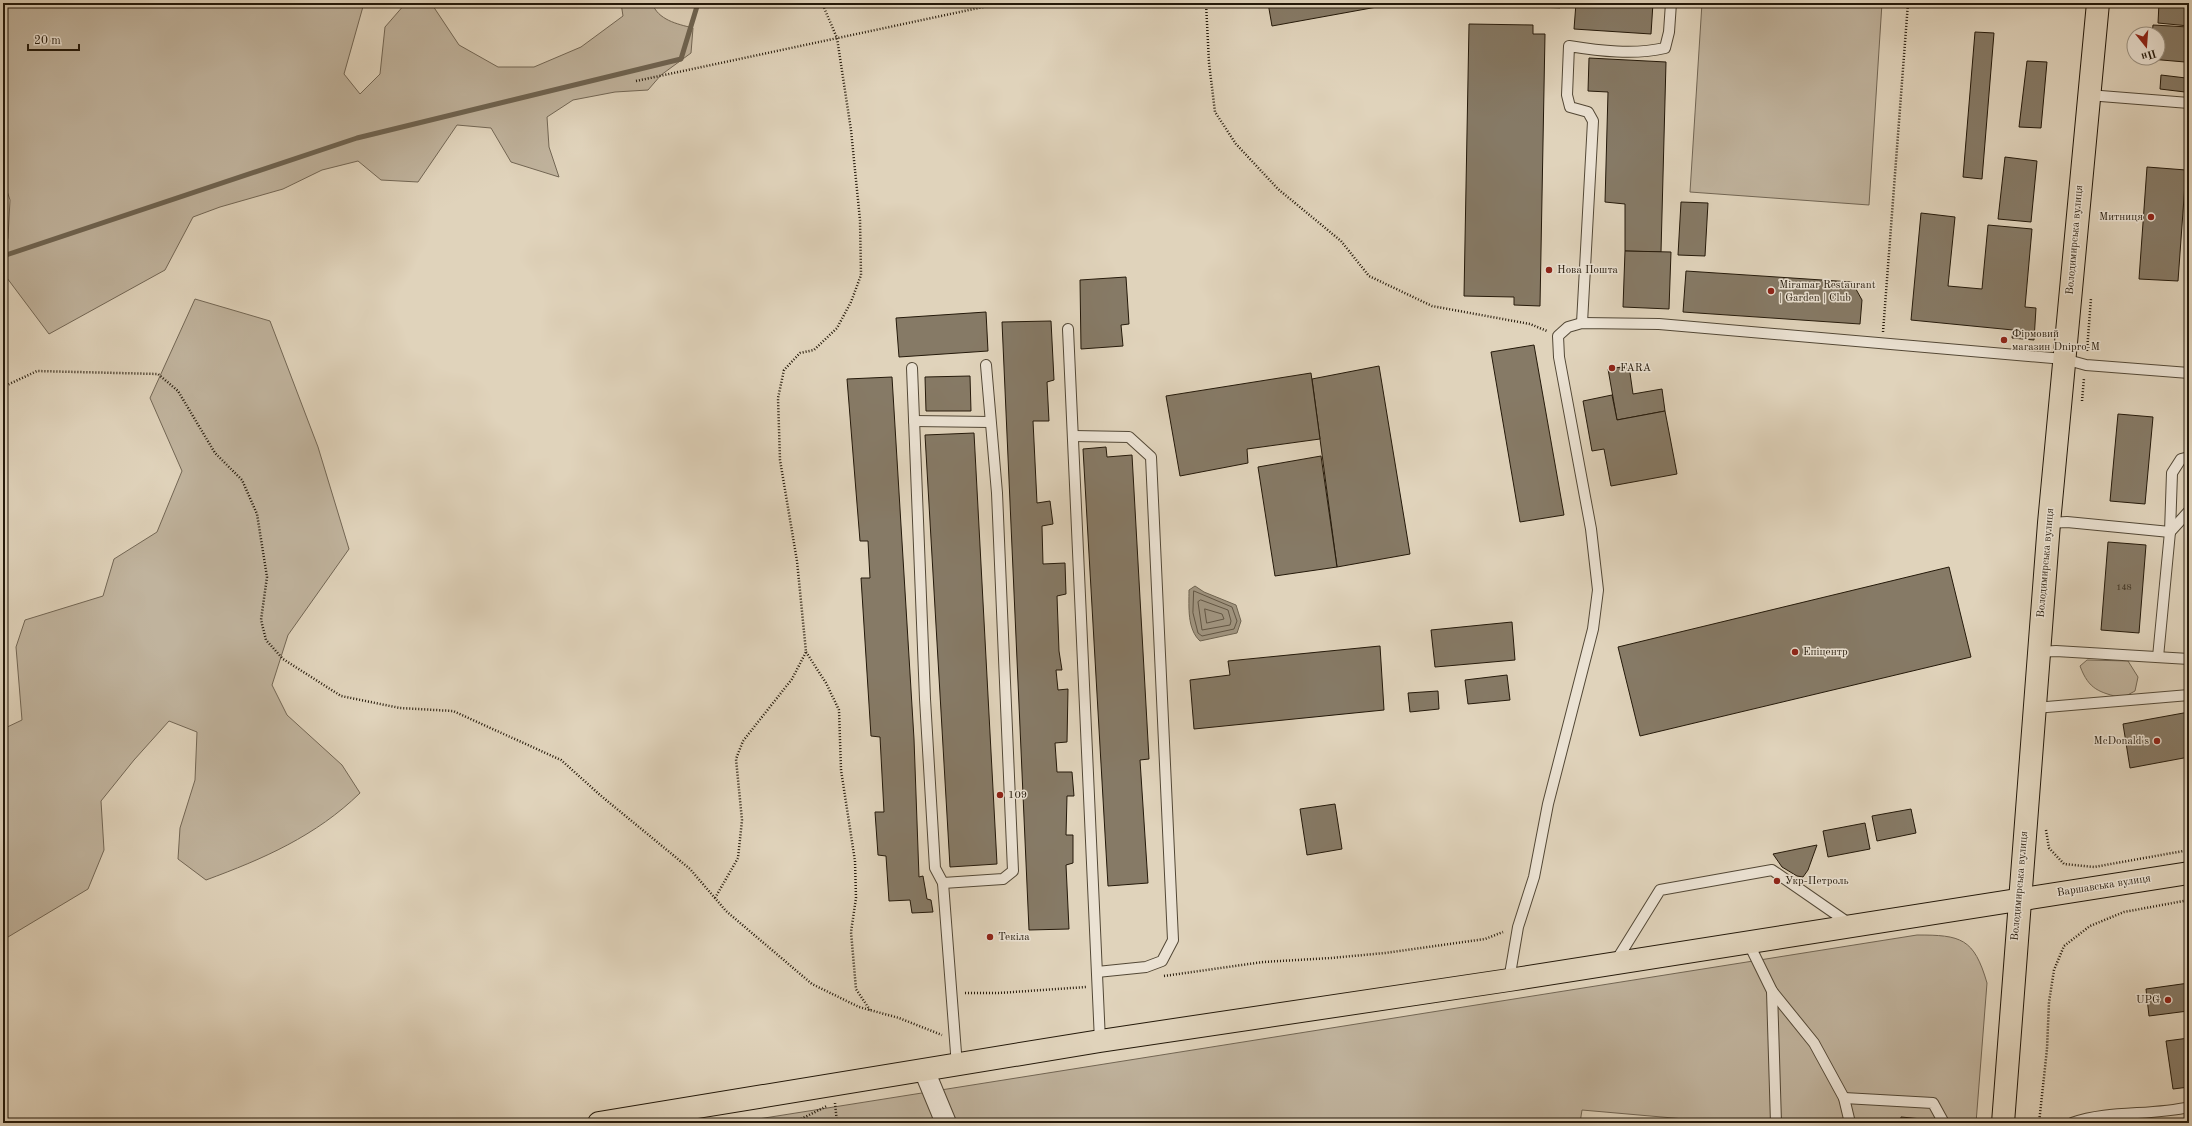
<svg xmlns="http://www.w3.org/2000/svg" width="2192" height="1126" font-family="'Old Standard TT',serif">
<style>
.green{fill:#c0b39d;stroke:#726654}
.water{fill:#a0947f;stroke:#6e6350}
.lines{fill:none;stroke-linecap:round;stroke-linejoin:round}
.shore{stroke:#625644;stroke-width:1}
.stream{stroke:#6e6350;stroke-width:5}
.building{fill:#867a66;stroke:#24190a}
.service-casing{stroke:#534836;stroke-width:12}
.minor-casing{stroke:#534836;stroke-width:22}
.primary-casing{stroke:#24190a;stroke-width:24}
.trunk-casing{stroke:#24190a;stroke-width:24}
.path{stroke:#24190a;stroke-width:2.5;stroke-dasharray:1 2;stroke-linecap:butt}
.service{stroke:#ebe2d3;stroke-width:10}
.minor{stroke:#ebe2d3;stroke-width:20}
.primary{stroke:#e0d3bb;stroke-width:22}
.trunk{stroke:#e0d3bb;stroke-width:22}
.poi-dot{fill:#8f2418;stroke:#ebe2d3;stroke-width:1.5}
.labels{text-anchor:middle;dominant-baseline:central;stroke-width:3;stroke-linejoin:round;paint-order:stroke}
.number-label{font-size:9px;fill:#3c3121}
.poi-label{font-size:11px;fill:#24190a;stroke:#ebe2d3;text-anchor:start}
.street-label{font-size:11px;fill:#24190a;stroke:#ebe2d3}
</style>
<rect width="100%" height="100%" fill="#e0d3bb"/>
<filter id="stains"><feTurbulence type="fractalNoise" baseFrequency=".005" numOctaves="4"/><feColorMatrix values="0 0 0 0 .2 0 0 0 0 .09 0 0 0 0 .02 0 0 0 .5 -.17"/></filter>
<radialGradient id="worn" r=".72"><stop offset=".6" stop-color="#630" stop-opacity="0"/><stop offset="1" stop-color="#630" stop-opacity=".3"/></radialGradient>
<!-- green -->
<g class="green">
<path d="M 3,3 L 364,3 L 344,74 L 360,94 L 380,74 L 385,27 L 405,4 L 433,6 L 459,45 L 498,67 L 534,67 L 581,47 L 623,16 L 621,3 L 652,3 C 658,20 677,24 693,28 L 691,53 L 661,75 L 648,90 L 615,92 L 573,100 L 547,117 L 549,147 L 559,177 L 511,162 L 491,128 L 457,125 L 418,182 L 381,180 L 358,161 L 322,170 L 283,189 L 220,207 L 193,217 L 165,270 L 49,334 L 7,278 L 3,279 L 3,254 L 8,238 L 10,200 L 3,179 Z"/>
<path d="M 1465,3 L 1560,3 L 1560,8 Z"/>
<path d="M 1702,3 L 1882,3 L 1869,205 L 1690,192 Z"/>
<path d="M 195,299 L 270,321 L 318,447 L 349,549 L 288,635 L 272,685 L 287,715 L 342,765 L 360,793 C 316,836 263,859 206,880 L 178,859 L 180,828 L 195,780 L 197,732 L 169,721 L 134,760 L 101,801 L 104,850 L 88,889 L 3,940 L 3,729 L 22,720 L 16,647 L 25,620 L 103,596 L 114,559 L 157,532 L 182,471 L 150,398 Z"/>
<path d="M 2087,660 L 2128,661 L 2138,677 L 2135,691 L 2122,698 C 2099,692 2089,690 2080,666 Z"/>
<path d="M 1917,935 C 1961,935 1974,938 1987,983 L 1976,1123 L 1730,1123 L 1582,1110 L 1580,1123 L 733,1123 Z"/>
</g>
<!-- water -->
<path class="water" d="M 1195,586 L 1204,592 L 1236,605 L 1241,621 L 1237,633 L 1200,641 C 1187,629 1189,607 1189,590 Z"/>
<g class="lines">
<!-- shore -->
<g class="shore">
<path d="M 1194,591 L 1232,607 L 1237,621 L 1234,629 L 1202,636 L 1198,633 L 1193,613 Z"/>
<path d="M 1201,600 L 1228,610 L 1231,621 L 1230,625 L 1202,630 L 1198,602 Z"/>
<path d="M 1205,609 L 1222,614 L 1224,619 L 1207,623 Z"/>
</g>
<!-- stream -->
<path class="stream" d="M 3,256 L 357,138 L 681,59 L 698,3"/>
</g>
<!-- building -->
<g class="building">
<path d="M 1268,3 L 1399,3 L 1272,26 Z"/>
<path d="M 1576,3 L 1653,3 L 1651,34 L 1574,29 Z"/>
<path d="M 2159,3 L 2189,3 L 2189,26 L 2158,23 Z"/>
<path d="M 1469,24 L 1533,25 L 1533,34 L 1545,34 L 1540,306 L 1514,305 L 1514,297 L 1464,296 Z"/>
<path d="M 2153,25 L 2188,27 L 2185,62 L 2150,59 L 2158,58 L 2158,34 L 2152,34 Z"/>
<path d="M 1975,32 L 1994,33 L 1982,179 L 1963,177 Z"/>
<path d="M 1589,58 L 1666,62 L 1661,252 L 1625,251 L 1625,204 L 1605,202 L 1608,92 L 1588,91 Z"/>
<path d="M 2027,61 L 2047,62 L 2041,128 L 2019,127 Z"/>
<path d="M 2161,75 L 2186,78 L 2185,92 L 2160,89 Z"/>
<path d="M 2005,157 L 2037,161 L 2031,222 L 1998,219 Z"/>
<path d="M 2147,167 L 2186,170 L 2178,281 L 2139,279 Z"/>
<path d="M 1681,202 L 1708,203 L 1705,256 L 1678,255 Z"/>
<path d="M 1921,213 L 1955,217 L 1948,286 L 1982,289 L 1988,225 L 2032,229 L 2025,307 L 2036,308 L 2034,340 L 2012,338 L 2013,330 L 1911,320 Z"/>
<path d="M 1625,251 L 1671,252 L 1669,309 L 1623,307 Z"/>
<path d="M 1686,271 L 1852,282 L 1862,300 L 1860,324 L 1683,312 Z"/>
<path d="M 1126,277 L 1129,324 L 1121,325 L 1123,346 L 1081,349 L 1080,280 Z"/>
<path d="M 986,312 L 988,351 L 899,357 L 896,318 Z"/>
<path d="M 1051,321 L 1054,380 L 1047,382 L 1049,421 L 1033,421 L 1037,503 L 1050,501 L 1053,524 L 1042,526 L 1043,564 L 1065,563 L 1066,594 L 1057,596 L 1059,651 L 1062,670 L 1056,670 L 1058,690 L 1068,689 L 1067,742 L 1055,743 L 1057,772 L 1072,772 L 1074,796 L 1067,796 L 1066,835 L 1073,835 L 1073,863 L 1066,865 L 1069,929 L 1029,930 L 1002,322 Z"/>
<path d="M 1534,345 L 1564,515 L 1520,522 L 1491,352 Z"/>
<path d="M 1379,366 L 1410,554 L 1337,567 L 1312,379 Z"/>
<path d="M 1629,366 L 1633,394 L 1662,389 L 1665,411 L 1617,420 L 1608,369 Z"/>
<path d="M 1311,373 L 1320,439 L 1247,449 L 1248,463 L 1180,476 L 1166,396 Z"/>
<path d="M 970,376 L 971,411 L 926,411 L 925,377 Z"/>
<path d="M 892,377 L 914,739 L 919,877 L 923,876 L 927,899 L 931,900 L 933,912 L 912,913 L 910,900 L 889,901 L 886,856 L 878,855 L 875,812 L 884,812 L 880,737 L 871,736 L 861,578 L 870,578 L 868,541 L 860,541 L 847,379 Z"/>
<path d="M 1612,395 L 1617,420 L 1665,411 L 1677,474 L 1611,486 L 1604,449 L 1592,451 L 1583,401 Z"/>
<path d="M 2118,414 L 2153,417 L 2145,504 L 2110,501 Z"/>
<path d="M 974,433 L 997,864 L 950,867 L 925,435 Z"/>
<path d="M 1106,447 L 1107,457 L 1132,455 L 1149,759 L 1140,760 L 1148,883 L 1108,886 L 1083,449 Z"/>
<path d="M 1321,456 L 1337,567 L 1275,576 L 1258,467 Z"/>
<path d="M 2108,542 L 2146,545 L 2139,633 L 2101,630 Z"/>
<path d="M 1949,567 L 1971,657 L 1640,736 L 1618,647 Z"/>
<path d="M 1512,622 L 1515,660 L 1435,667 L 1431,630 Z"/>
<path d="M 1380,646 L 1384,710 L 1194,729 L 1190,680 L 1230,675 L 1228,661 Z"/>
<path d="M 1507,675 L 1510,700 L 1468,704 L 1465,680 Z"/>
<path d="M 1438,691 L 1439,709 L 1410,712 L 1408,693 Z"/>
<path d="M 2189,712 L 2189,757 L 2130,768 L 2123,724 Z"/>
<path d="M 1335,804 L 1342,849 L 1307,855 L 1300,809 Z"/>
<path d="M 1911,809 L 1916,833 L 1877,841 L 1872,816 Z"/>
<path d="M 1865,823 L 1870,849 L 1828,857 L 1823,831 Z"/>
<path d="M 1817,845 L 1808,870 L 1803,877 L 1797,876 L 1782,867 L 1773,854 Z"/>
<path d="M 2189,983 L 2189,1022 L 2188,1011 L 2149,1016 L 2146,989 Z"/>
<path d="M 2189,1038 L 2189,1087 L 2173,1089 L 2166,1041 Z"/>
<path d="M 1901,1117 L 1933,1120 L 1933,1123 L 1900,1123 Z"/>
</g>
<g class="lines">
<defs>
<g id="service">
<path d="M 2088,95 L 2189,103"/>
<path d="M 1582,323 L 1593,121 L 1588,112 L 1570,107 L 1567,95 L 1569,46 C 1600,51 1634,55 1665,48 L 1669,32 L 1671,3"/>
<path d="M 1068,329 L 1100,1041"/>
<path d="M 912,368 L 925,699 L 935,868 L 943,883 L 957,1066"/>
<path d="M 914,421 L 990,422"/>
<path d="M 1074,436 L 1129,437 L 1151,457 L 1173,940 L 1162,961 L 1146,967 L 1097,972"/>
<path d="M 2049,523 L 2067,522 L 2170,532"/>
<path d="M 2170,532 L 2189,511"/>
<path d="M 2039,652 L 2056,651 L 2189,659"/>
<path d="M 2158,657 L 2170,532 L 2172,473 L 2181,459 L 2189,457"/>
<path d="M 2035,708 L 2189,695"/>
<path d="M 943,883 L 1003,879 L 1013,871 L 997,493 L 986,365"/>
<path d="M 1748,942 L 1772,991 L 1814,1043 L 1844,1098 L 1850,1123"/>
<path d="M 1616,961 L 1660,890 L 1772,870 L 1850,924"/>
<path d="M 1509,980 L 1518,927 L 1534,877 L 1548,804 L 1593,629 L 1598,590 L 1591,529 L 1559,357 L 1558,336 L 1568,327 L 1582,323 L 1659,324 L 2064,359 L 2086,365 L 2189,373"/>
<path d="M 1772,991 L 1776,1123"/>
<path d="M 1844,1098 L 1933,1103 L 1944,1123"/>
<path d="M 2072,1123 C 2109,1110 2151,1116 2189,1107"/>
</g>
<path id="minor" d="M 924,1070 L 946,1123"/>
<path id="primary" d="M 2003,1123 L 2049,523 L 2098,3"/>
<path id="trunk" d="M 599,1123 L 1100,1041 L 1509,980 L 2189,873"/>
</defs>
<!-- service casing -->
<use href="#service" class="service-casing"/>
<!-- minor casing -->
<use href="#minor" class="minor-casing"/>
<!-- primary casing -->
<use href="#primary" class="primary-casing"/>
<!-- trunk casing -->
<use href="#trunk" class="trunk-casing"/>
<!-- path -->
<g class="path">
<path d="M 1206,3 L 1209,63 L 1215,112 L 1236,144 L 1278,189 L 1341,241 L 1369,276 L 1432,306 L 1530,324 L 1547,331"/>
<path d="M 636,81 L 1002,3"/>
<path d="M 1883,332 L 1908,3"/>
<path d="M 2087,351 L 2091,298"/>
<path d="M 3,387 L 37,371 L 158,374 L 178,391 L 215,453 L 242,480 L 257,514 L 267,577 L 261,620 L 266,640 L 283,659 L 341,696 L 400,708 L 453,711 L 561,760 L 600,795 L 690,869 L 726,911 L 812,984 L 859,1007 L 899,1018 L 942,1035"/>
<path d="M 2082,401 L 2084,378"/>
<path d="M 806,652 L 826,683 L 839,710 L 841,770 L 855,861 L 856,898 L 851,932 L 856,989 L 870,1010"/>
<path d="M 2046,830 L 2049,848 L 2064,864 L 2094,867 L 2189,850"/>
<path d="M 715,898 L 738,858 L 742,820 L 736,759 L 743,741 L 792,679 L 806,652 L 797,561 L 780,460 L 778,398 L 784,370 L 800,353 L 814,350 L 837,328 L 851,302 L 861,275 L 860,220 L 851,130 L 837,38 L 822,3"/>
<path d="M 1164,976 L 1263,962 L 1331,958 L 1385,953 L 1485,939 L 1503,932"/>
<path d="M 965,993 L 999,993 L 1086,987"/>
<path d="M 835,1103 L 837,1123"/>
<path d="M 793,1123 L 827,1106"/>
<path d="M 2039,1123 L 2047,1049 L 2049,1002 L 2054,970 L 2064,946 L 2090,926 L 2124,912 L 2189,900"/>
</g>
<!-- service -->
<use href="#service" class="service"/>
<!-- minor -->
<use href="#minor" class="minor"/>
<!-- primary -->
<use href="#primary" class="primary"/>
<!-- trunk -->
<use href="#trunk" class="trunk"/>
</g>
<!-- markers -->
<g class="poi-dot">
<circle cx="2151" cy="217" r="4"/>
<circle cx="1549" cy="270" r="4"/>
<circle cx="1771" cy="291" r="4"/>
<circle cx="2004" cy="340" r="4"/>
<circle cx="1612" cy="368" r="4"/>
<circle cx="1795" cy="652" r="4"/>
<circle cx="2157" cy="741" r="4"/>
<circle cx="1000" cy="795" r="4"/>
<circle cx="1777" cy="881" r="4"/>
<circle cx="990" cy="937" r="4"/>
<circle cx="2168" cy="1000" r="4"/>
</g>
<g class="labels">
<!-- number labels -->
<g class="number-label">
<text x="2124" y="587">148</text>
</g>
<!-- poi labels -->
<g class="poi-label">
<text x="2143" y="217" text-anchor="end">Митниця</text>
<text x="1557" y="270">Нова Пошта</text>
<text x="1779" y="285">Miramar Restaurant<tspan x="1779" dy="13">| Garden | Club</tspan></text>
<text x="2012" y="334">Фірмовий<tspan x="2012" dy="13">магазин Dnipro-M</tspan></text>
<text x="1620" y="368">FARA</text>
<text x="1803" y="652">Епіцентр</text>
<text x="2149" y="741" text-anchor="end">McDonald's</text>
<text x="1008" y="795">109</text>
<text x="1785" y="881">Укр-Петроль</text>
<text x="998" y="937">Текіла</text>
<text x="2160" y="1000" text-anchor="end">UPG</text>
</g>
<!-- street labels -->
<g class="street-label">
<text transform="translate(2075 240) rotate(-85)">Володимирська вулиця</text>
<text transform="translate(2046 563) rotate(-85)">Володимирська вулиця</text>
<text transform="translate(2020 886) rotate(-85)">Володимирська вулиця</text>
<text transform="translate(2104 886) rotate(-9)">Варшавська вулиця</text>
</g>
</g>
<!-- margin -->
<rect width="2192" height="1126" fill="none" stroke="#e0d3bb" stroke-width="16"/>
<rect x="4" y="4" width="2184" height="1118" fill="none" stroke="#24190a" stroke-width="2"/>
<rect x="8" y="8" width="2176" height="1110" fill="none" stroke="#24190a"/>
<!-- north arrow -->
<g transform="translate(2146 46) rotate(163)"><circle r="19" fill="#ebe2d3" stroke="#9b9283"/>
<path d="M0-3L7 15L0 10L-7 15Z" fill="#8f2418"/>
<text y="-6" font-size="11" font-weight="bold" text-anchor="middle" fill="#24190a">Пн</text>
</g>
<!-- scale -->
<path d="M28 44v6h51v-6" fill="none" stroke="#24190a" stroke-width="2"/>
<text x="34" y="44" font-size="12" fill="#24190a" stroke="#ebe2d3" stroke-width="3" paint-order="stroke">20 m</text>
<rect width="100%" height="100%" filter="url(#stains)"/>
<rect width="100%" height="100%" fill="url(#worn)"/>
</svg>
